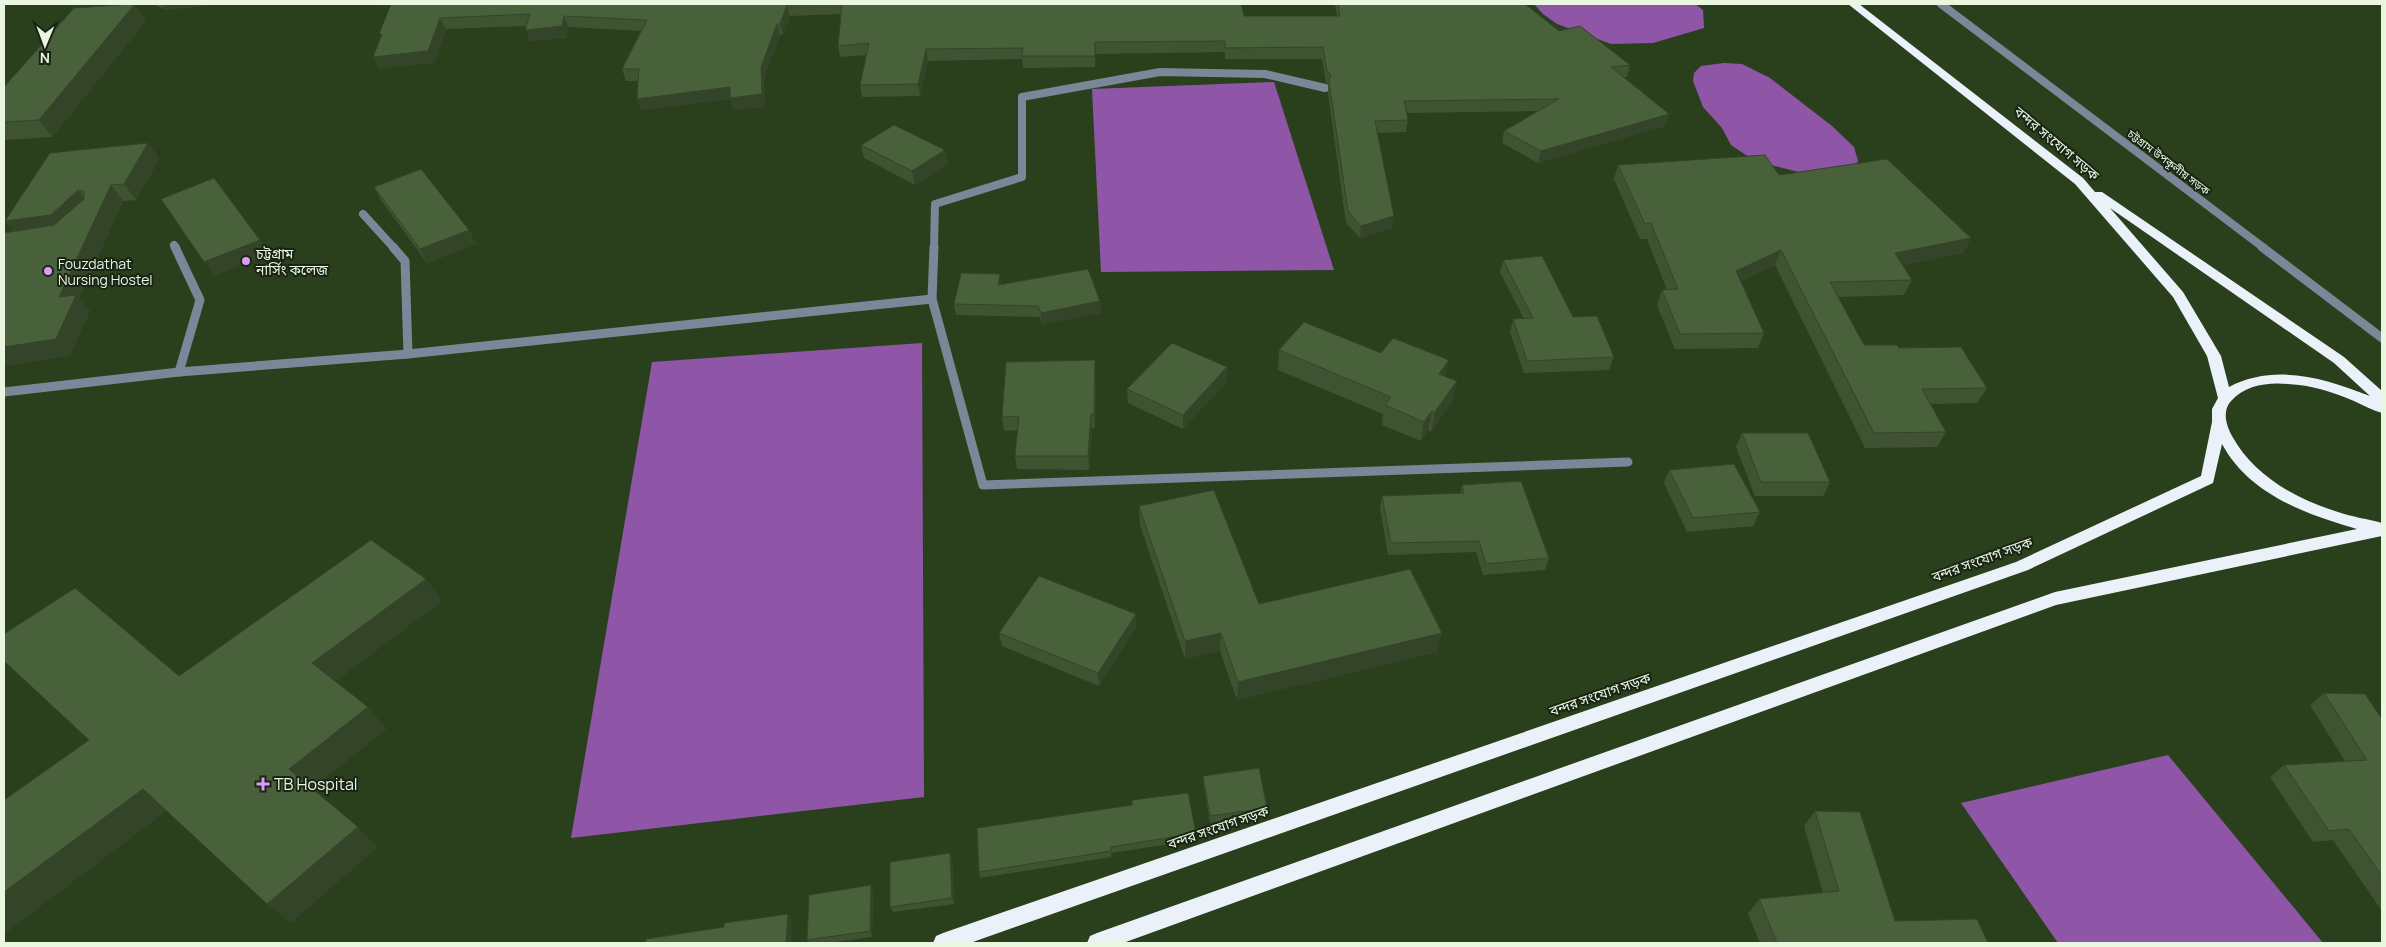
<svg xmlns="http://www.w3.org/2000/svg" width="2386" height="947" font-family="Manrope,'Noto Sans Bengali',sans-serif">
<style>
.water{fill:#8f56a8}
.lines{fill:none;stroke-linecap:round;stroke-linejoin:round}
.lane-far1{stroke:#7a8798;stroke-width:8}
.lane{stroke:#7a8798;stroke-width:9}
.street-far1{stroke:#7a8798;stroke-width:8}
.street{stroke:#7a8798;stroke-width:9}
.highway{fill:#eaf1f9;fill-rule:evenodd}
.wall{fill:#3f5333}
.shaded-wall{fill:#334429}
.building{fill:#49613b;stroke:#334429}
.poi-dot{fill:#da9af6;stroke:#192414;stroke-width:2}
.labels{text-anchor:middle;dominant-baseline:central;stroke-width:4;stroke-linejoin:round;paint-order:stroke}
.far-street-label{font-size:11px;fill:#e9f7e1;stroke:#192414}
.street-label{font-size:14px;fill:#e9f7e1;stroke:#192414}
.poi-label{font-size:14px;fill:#e9f7e1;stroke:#192414;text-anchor:start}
.near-poi-label{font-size:16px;fill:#e9f7e1;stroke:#192414;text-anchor:start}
</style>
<rect width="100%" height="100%" fill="#2a401c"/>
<!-- water -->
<g class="water">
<path d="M 1534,4 L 1695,4 L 1703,10 L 1704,28 L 1653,43 L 1611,44 L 1557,24 L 1543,14 Z"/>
<path d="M 1724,63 L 1742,64 L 1770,78 L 1832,126 L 1854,147 L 1858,161 L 1851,173 L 1814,176 L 1755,161 L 1731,145 L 1722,128 L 1703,107 L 1693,81 L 1694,73 L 1701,66 Z"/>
<path d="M 1274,82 L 1334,270 L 1101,272 L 1092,89 Z"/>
<path d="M 922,343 L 924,797 L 571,838 L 652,362 Z"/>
<path d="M 2168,755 L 2323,943 L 2058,943 L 1961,803 Z"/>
</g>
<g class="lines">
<!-- lane-far1 -->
<g class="lane-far1">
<path d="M 363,214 L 394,248"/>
<path d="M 174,245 L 176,248"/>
<path d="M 934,248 L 935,204 L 1022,177 L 1022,97 L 1160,72 L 1265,74 L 1325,88"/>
</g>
<!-- lane -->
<g class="lane">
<path d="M 175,247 L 200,300 L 179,372"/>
<path d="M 393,247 L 405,261 L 408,354"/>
<path d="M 934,247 L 932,299 L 983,485 L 1628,462"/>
<path d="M 4,392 L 179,372 L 408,354 L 932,299"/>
</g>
<!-- street-far1 -->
<path class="street-far1" d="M 1941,4 L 2264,248"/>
<!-- street -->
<path class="street" d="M 2262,247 L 2382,338"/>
<!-- highway -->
<path class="highway" d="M 1848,4 L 1859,4 L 2083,178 L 2095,192 L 2102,192 L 2344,357 L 2382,391 L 2382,413 C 2372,410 2363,405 2354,401 C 2333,392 2311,385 2288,384 C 2268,382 2245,385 2231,401 C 2222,411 2226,425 2232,436 C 2254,476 2296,499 2338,512 C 2352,517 2368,519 2382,523 L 2382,536 L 2056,605 L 1123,943 L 1087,943 L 1090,936 L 1097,933 L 2055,592 L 2357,529 C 2305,514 2249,494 2222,444 L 2213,483 L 2028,570 L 970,943 L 933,943 L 936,936 L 943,933 L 2016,562 L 2201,476 L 2212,422 L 2212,409 L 2218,398 L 2207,356 L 2173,297 L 2075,184 ZM 2110,208 L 2334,363 L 2370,396 C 2325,378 2275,363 2229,387 L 2221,356 L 2183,292 Z"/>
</g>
<!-- wall -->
<g class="wall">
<path d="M 154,4 L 218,4 L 166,10 Z"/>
<path d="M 380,4 L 1241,4 L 1244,16 L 1337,16 L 1335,4 L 1525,4 L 1559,31 L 1630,65 L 1627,77 L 1624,77 L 1669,114 L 1665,126 L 1538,163 L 1502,143 L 1504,131 L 1539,111 L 1406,113 L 1408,120 L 1406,132 L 1377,133 L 1394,216 L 1392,228 L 1360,238 L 1346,223 L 1328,93 L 1328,85 L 1326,82 L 1322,59 L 1225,59 L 1225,52 L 1096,54 L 1095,67 L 1023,68 L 1022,59 L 928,61 L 920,96 L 862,97 L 860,85 L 867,55 L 840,57 L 838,46 L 841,14 L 790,16 L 783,35 L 780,35 L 764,79 L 765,106 L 734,110 L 730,99 L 641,110 L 637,99 L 638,81 L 626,81 L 622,69 L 641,31 L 569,27 L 566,38 L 530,41 L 526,26 L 446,29 L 434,63 L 379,68 L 373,57 L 381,38 L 390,5 L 381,6 Z"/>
<path d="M 146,21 L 52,137 L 4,140 L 4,87 Z"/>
<path d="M 148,143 L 159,159 L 136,200 L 123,201 L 79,298 L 90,311 L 70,355 L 4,366 L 4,233 L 13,231 Z"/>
<path d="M 861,145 L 948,164 L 915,185 L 864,158 Z"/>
<path d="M 1618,165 L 1779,175 L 1971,238 L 1963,253 L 1903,265 L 1912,280 L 1904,295 L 1838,297 L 1864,345 L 1899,348 L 1987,388 L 1977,403 L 1930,404 L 1946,432 L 1937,447 L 1865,448 L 1775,265 L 1741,281 L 1764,333 L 1758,348 L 1675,349 L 1657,305 L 1662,290 L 1667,290 L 1647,239 L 1640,239 L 1614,179 Z"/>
<path d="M 374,187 L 476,244 L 427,263 L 381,200 Z"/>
<path d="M 1503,260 L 1573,317 L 1614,357 L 1609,370 L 1524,373 L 1510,332 L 1513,319 L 1524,319 L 1500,272 Z"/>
<path d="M 1000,274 L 1001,284 L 1100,301 L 1101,313 L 1042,324 L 1040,317 L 956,315 L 954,304 Z"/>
<path d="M 1279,350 L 1381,353 L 1457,381 L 1453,400 L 1431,432 L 1428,430 L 1421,441 L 1382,425 L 1383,414 L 1278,370 Z"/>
<path d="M 1096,373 L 1095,428 L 1092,428 L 1089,470 L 1017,469 L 1015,456 L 1018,430 L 1004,431 L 1002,417 Z"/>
<path d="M 1227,381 L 1183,429 L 1128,403 L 1127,389 Z"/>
<path d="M 1742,433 L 1830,482 L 1823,496 L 1755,496 L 1736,447 Z"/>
<path d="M 1669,470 L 1760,512 L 1753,526 L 1687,532 L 1664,483 Z"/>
<path d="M 1462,485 L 1549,558 L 1545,570 L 1483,575 L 1476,552 L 1388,555 L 1380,508 L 1382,496 L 1460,494 Z"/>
<path d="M 1139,506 L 1259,604 L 1437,652 L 1237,700 L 1220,651 L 1185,659 L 1140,525 Z"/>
<path d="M 1136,627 L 1099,686 L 1002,646 L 999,633 Z"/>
<path d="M 2324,693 L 2382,719 L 2382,911 L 2333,840 L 2313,842 L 2270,777 L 2284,765 L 2345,761 L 2310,705 Z"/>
<path d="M 1203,776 L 1267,808 L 1266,815 L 1210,823 L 1203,782 Z"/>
<path d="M 1815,811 L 1895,921 L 1988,943 L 1760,943 L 1748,914 L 1759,899 L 1823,893 L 1804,826 Z"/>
<path d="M 977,828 L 1196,833 L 1196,840 L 1111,853 L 1112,857 L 980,878 L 979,872 Z"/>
<path d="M 950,853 L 952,859 L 954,904 L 893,912 L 890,907 Z"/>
<path d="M 873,891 L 872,937 L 828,943 L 809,943 L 807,940 Z"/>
</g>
<!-- shaded-wall -->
<g class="shaded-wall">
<path d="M 135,4 L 146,21 L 52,137 L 39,120 Z"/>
<path d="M 162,4 L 218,4 L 166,10 Z"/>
<path d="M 380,4 L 401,4 L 381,6 Z"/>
<path d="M 787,5 L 790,16 L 783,35 L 780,24 Z"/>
<path d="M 564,16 L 569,27 L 566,38 L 530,41 L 525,30 Z"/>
<path d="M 440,18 L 446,29 L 434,63 L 379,68 L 373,57 Z"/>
<path d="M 777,24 L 780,35 L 764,79 L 765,106 L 734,110 L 730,99 L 641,110 L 637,99 L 761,67 Z"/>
<path d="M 1095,42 L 1096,54 L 1095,67 Z"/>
<path d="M 926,49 L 928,61 L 920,96 L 918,84 Z"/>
<path d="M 1669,114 L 1665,126 L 1538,163 L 1541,151 Z"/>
<path d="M 148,143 L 159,159 L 136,200 L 124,184 Z"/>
<path d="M 945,150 L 948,164 L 915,185 L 912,171 Z"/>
<path d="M 111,185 L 123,201 L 79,298 L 90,311 L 70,355 L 4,366 L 4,347 L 59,297 Z"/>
<path d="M 78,190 L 90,206 L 63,231 L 18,237 L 5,221 Z"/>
<path d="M 1394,216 L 1392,228 L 1360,238 L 1361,226 Z"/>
<path d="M 469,230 L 476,244 L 427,263 L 420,249 Z"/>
<path d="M 1971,238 L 1963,253 L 1888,269 L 1895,253 Z"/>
<path d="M 260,240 L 269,254 L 214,276 L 204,262 Z"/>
<path d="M 1781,250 L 1775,265 L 1730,286 L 1736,271 Z"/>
<path d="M 1000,274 L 1001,285 L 998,285 Z"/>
<path d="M 1100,301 L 1101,313 L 1042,324 L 1041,313 Z"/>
<path d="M 1095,360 L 1096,373 L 1095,428 L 1094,414 Z"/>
<path d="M 1449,360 L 1445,380 L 1439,374 Z"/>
<path d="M 1227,367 L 1227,381 L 1183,429 L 1183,415 Z"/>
<path d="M 1457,381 L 1453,400 L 1431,432 L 1435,412 Z"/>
<path d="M 1432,411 L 1428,430 L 1421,441 L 1424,422 Z"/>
<path d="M 1091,414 L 1092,428 L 1089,470 L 1088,456 Z"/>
<path d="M 426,579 L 442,601 L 332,684 L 312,663 Z"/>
<path d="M 1136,614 L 1136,627 L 1099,686 L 1098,673 Z"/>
<path d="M 1221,633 L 1220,651 L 1185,659 L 1185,641 Z"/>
<path d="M 1442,633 L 1437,652 L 1237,700 L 1238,682 Z"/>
<path d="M 368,707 L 387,729 L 310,790 L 289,769 Z"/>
<path d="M 143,789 L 168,810 L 4,934 L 4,892 Z"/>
<path d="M 358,827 L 378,847 L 291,923 L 267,904 Z"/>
<path d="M 950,853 L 952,859 L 954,904 L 952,898 Z"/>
<path d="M 871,885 L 873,891 L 872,937 L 870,931 Z"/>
<path d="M 788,914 L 792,923 L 791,943 L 786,943 Z"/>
</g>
<!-- building -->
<g class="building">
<path d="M 135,4 L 39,120 L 4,122 L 4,87 L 74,8 Z"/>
<path d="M 391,4 L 812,4 L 787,5 L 780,24 L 777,24 L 761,67 L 762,94 L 730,98 L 730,87 L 637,99 L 639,69 L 622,69 L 647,20 L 564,16 L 562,26 L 525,30 L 530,14 L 440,18 L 428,51 L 373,57 L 382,34 L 379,34 Z"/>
<path d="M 842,4 L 1241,4 L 1244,16 L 1340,16 L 1338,4 L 1525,4 L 1559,31 L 1580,26 L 1630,65 L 1611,67 L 1669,114 L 1541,151 L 1504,131 L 1559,99 L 1404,101 L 1408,120 L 1375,121 L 1394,216 L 1361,226 L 1348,211 L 1329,81 L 1331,75 L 1327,71 L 1323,47 L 1225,48 L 1225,41 L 1095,42 L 1095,56 L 1022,56 L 1023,48 L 926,49 L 918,84 L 860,85 L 869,43 L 838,46 Z"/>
<path d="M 894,125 L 945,150 L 912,171 L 861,145 Z"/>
<path d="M 148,143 L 124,184 L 111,185 L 59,297 L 76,295 L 56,339 L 4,347 L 4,233 L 54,225 L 84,199 L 84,191 L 78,190 L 51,215 L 5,221 L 50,153 Z"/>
<path d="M 1765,155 L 1779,175 L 1887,159 L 1971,238 L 1895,253 L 1912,280 L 1830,282 L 1864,345 L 1897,345 L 1899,348 L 1961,347 L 1987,388 L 1922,389 L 1946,432 L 1874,433 L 1781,250 L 1736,271 L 1764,333 L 1680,334 L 1662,290 L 1678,289 L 1651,223 L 1645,224 L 1618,165 Z"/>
<path d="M 421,169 L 469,230 L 420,249 L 374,187 Z"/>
<path d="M 214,178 L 260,240 L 204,262 L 161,199 Z"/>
<path d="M 1542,256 L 1573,317 L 1597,316 L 1614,357 L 1527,361 L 1513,319 L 1533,318 L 1503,260 Z"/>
<path d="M 1088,269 L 1100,301 L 1041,313 L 1038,306 L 954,304 L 961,273 L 1000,274 L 998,285 Z"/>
<path d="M 1304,322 L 1381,353 L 1393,338 L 1449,360 L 1439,374 L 1457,381 L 1435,412 L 1432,411 L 1424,422 L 1385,405 L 1391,397 L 1279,350 Z"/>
<path d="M 1172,343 L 1227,367 L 1183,415 L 1127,389 Z"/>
<path d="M 1095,360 L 1094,414 L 1091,414 L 1088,456 L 1015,456 L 1019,416 L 1002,417 L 1006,362 Z"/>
<path d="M 1742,433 L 1808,433 L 1830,482 L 1761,482 Z"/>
<path d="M 1734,464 L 1760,512 L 1693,518 L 1669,470 Z"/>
<path d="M 1521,481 L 1549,558 L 1486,564 L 1479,541 L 1391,543 L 1382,496 L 1464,493 L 1462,485 Z"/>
<path d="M 1214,490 L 1259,604 L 1410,569 L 1442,633 L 1238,682 L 1221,633 L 1185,641 L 1139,506 Z"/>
<path d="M 371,540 L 426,579 L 312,663 L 368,707 L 289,769 L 358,827 L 267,904 L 143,789 L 4,892 L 4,800 L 89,740 L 4,661 L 4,634 L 75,588 L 179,676 Z"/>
<path d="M 1039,576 L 1136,614 L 1098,673 L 999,633 Z"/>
<path d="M 2324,693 L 2365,694 L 2382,719 L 2382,876 L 2349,829 L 2329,831 L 2284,765 L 2367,760 Z"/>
<path d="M 1259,768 L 1267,808 L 1210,816 L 1203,776 Z"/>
<path d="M 1188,793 L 1196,833 L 1111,847 L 1111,851 L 979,872 L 977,828 L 1132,805 L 1132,800 Z"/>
<path d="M 1815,811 L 1860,812 L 1895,921 L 1977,919 L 1988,943 L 1777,943 L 1759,899 L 1839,891 Z"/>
<path d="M 950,853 L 952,898 L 890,907 L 890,862 Z"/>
<path d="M 871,885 L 870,931 L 807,940 L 809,895 Z"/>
<path d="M 788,914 L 786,943 L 645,943 L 646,939 L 724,927 L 724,923 Z"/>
</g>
<!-- markers -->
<g class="poi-dot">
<circle cx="246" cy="261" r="5"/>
<circle cx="48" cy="271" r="5"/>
<path d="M260.5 776.5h5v5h5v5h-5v5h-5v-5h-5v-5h5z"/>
</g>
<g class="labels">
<!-- far-street labels -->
<g class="far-street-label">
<text transform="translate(2169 162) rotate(37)">চট্টগ্রাম উপকূলীয় সড়ক</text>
</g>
<!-- street labels -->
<g class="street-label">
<text transform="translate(2057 143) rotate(40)">বন্দর সংযোগ সড়ক</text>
<text transform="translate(1982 559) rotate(-20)">বন্দর সংযোগ সড়ক</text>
<text transform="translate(1600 694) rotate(-19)">বন্দর সংযোগ সড়ক</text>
<text transform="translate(1218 827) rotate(-19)">বন্দর সংযোগ সড়ক</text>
</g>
<!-- poi labels -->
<g class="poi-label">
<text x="256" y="253">চট্টগ্রাম<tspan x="256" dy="16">নার্সিং কলেজ</tspan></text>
<text x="58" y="263">Fouzdathat<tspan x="58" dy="16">Nursing Hostel</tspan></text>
</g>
<!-- near-poi labels -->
<g class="near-poi-label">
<text x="274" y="784">TB Hospital</text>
</g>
</g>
<!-- border -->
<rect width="2386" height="947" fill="none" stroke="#e9f7e1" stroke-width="10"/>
<!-- north arrow -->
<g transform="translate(45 45) rotate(181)" stroke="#192414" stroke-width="4" paint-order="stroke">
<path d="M0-4L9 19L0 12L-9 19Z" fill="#e9f7e1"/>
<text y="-8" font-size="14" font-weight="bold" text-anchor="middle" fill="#e9f7e1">N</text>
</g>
</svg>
